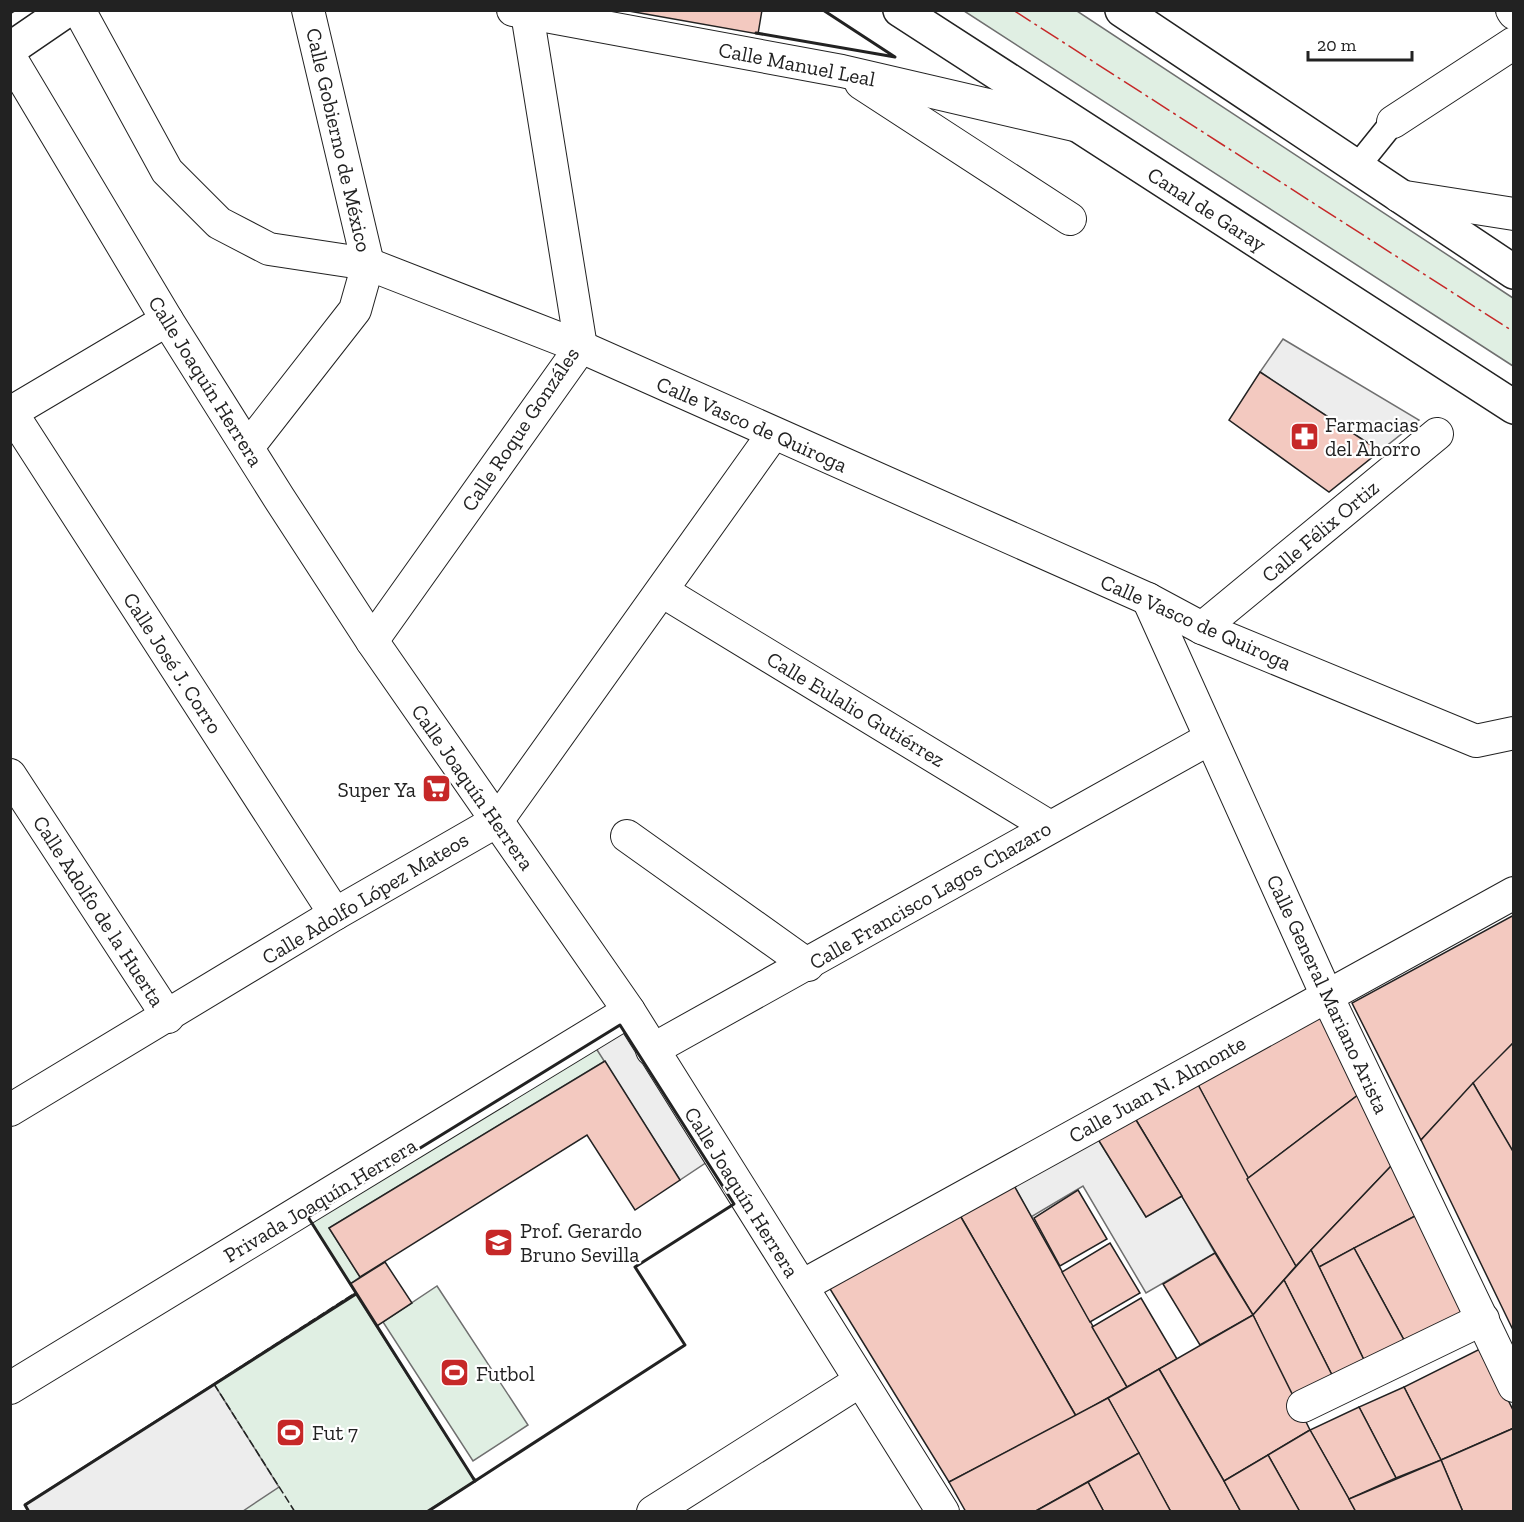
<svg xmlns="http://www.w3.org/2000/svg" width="1524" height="1522" font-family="'Zilla Slab',serif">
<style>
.green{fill:#e0efe3;stroke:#6f6f6f;stroke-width:1.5}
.parking{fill:#ededed;stroke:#6f6f6f;stroke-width:1.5}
.building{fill:#f3c9c0;stroke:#222;stroke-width:1.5}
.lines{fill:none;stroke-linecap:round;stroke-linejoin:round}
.pedestrian-casing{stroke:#222;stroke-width:27}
.minor-casing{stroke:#222;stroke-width:34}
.tertiary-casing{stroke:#222;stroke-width:36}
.primary-casing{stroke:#222;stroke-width:36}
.pedestrian{stroke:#fff;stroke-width:24}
.minor{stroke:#fff;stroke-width:32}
.tertiary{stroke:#fff;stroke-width:33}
.primary{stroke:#fff;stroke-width:33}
.fence{stroke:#222;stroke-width:1.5;stroke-dasharray:8 3;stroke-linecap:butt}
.wall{stroke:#222;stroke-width:3}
.power{stroke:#c62828;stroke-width:1.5;stroke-dasharray:21 4.5 3 4.5;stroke-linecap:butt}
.labels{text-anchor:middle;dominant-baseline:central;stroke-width:4.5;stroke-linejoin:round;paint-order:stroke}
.street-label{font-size:21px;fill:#222;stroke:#fff}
.poi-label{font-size:21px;fill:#222;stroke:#fff;text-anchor:start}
</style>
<rect width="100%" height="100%" fill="#fff"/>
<!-- green -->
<g class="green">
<path d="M 964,11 L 1077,11 L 1513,298 L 1513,366 Z"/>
<path d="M 592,1042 L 605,1061 L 329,1228 L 360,1277 L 350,1284 L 308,1217 Z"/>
<path d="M 437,1286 L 528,1425 L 473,1461 L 383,1322 Z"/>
<path d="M 355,1293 L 475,1481 L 427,1511 L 29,1512 L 25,1505 Z"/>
</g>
<!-- parking -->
<g class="parking">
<path d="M 1283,339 L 1419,420 L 1380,451 L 1260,372 Z"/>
<path d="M 620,1025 L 707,1162 L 680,1180 L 592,1042 Z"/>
<path d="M 1096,1136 L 1146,1217 L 1182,1196 L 1215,1253 L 1146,1293 L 1083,1186 L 1031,1217 L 1012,1182 Z"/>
<path d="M 214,1384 L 279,1487 L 243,1511 L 29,1511 L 25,1504 Z"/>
</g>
<!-- building -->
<g class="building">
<path d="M 623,10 L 762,10 L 758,34 Z"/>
<path d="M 1260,372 L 1380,451 L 1329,492 L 1229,420 Z"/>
<path d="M 1514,915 L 1514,1042 L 1421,1140 L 1352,1003 Z"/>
<path d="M 1318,1013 L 1358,1095 L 1247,1179 L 1196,1081 Z"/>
<path d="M 1514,1042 L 1514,1154 L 1473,1083 Z"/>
<path d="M 605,1061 L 680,1180 L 635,1210 L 587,1135 L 360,1277 L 329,1228 Z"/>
<path d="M 1196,1081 L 1296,1266 L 1253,1315 L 1133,1115 Z"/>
<path d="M 1473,1083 L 1514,1153 L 1514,1332 L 1421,1140 Z"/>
<path d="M 1358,1095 L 1392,1165 L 1296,1266 L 1247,1179 Z"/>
<path d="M 1133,1115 L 1182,1196 L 1146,1217 L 1096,1136 Z"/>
<path d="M 1392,1165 L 1417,1215 L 1319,1267 L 1311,1250 Z"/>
<path d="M 1012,1182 L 1127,1387 L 1076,1416 L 958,1212 Z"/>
<path d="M 1078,1190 L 1107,1239 L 1060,1266 L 1034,1218 Z"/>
<path d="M 958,1212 L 1076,1416 L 949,1482 L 827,1284 Z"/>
<path d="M 1417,1215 L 1465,1312 L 1404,1340 L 1354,1248 Z"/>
<path d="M 1110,1243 L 1140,1293 L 1090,1322 L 1062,1272 Z"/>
<path d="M 1354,1248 L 1404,1340 L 1364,1360 L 1319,1267 Z"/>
<path d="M 1311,1250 L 1364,1360 L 1332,1375 L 1284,1280 Z"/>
<path d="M 1215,1253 L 1253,1315 L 1200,1345 L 1163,1284 Z"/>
<path d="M 385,1262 L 412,1303 L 377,1326 L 350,1284 Z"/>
<path d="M 1284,1280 L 1332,1375 L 1292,1397 L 1253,1315 Z"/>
<path d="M 1141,1298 L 1177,1359 L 1127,1387 L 1092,1327 Z"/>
<path d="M 1253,1315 L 1310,1430 L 1224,1481 L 1159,1369 Z"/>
<path d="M 1482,1348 L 1514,1412 L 1514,1428 L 1441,1460 L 1404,1387 Z"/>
<path d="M 1159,1369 L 1224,1481 L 1241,1512 L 1171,1512 L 1108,1398 Z"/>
<path d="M 1404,1387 L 1441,1460 L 1396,1478 L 1359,1407 Z"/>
<path d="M 1108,1398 L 1139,1453 L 1034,1512 L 966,1512 L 949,1482 Z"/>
<path d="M 1359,1407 L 1396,1478 L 1349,1499 L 1310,1430 Z"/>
<path d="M 1514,1428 L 1514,1512 L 1463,1512 L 1441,1460 Z"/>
<path d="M 1310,1430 L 1349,1499 L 1356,1512 L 1300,1512 L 1268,1455 Z"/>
<path d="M 1139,1453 L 1171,1512 L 1104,1512 L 1088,1482 Z"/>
<path d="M 1268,1455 L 1300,1512 L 1241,1512 L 1224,1481 Z"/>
<path d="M 1441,1460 L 1463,1512 L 1356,1512 L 1349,1499 Z"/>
<path d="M 1088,1482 L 1104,1512 L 1034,1512 Z"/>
</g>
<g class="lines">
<defs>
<path id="pedestrian" d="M 1356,168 L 1393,122"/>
<g id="minor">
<path d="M 79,10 L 167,171 L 219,223 L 269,249 L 368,264 L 581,347 L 1148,599 L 1202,628 L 1476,741 L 1514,733"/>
<path d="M 513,10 L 842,71 L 1074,125"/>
<path d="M 1512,10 L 1514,13"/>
<path d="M 10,57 L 167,320 L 279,498 L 372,641 L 629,1011 L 943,1512"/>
<path d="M 861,83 L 1070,219"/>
<path d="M 1393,122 L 1514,43"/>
<path d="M 1399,196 L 1514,214"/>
<path d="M 11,412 L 335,914"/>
<path d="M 10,413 L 167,320"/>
<path d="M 248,447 L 355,310 L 368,264 L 308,10"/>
<path d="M 662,591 L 1050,827"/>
<path d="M 1148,599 L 1327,996 L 1514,1386"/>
<path d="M 1202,628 L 1437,434"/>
<path d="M 372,641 L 581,347 L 527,13"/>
<path d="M 10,775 L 168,1017"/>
<path d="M 627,836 L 808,965"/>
<path d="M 652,1050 L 1209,739"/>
<path d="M 10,1110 L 335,914 L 497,821 L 773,434"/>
<path d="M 802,1286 L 1514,893"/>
<path d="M 10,1388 L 629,1011"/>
<path d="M 1303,1406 L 1483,1319"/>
<path d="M 653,1512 L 860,1381"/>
</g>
<path id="tertiary" d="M 10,49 L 67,10"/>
<g id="primary">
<path d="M 900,10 L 1514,407"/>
<path d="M 1122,10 L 1514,272"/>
</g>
</defs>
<!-- pedestrian casing -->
<use href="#pedestrian" class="pedestrian-casing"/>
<!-- minor casing -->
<use href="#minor" class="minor-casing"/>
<!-- tertiary casing -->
<use href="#tertiary" class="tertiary-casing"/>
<!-- primary casing -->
<use href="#primary" class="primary-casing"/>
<!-- pedestrian -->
<use href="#pedestrian" class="pedestrian"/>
<!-- minor -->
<use href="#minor" class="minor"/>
<!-- tertiary -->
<use href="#tertiary" class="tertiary"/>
<!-- primary -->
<use href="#primary" class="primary"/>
<!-- fence -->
<g class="fence">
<path d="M 375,1323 L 475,1481 L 427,1512"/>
<path d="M 295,1512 L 214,1384 L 355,1293 L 357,1295"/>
</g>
<!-- wall -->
<g class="wall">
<path d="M 10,13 L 15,10"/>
<path d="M 756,33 L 895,57 L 823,10"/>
<path d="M 620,1025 L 734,1204 L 635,1267 L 685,1345 L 475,1481 L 308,1217 Z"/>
<path d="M 29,1512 L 25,1505 L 356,1294"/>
<path d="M 427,1512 L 475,1481 L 474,1479"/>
</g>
<!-- power -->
<path class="power" d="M 1013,10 L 1514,332"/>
</g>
<!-- icons -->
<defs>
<symbol id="pharmacy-square" viewBox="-11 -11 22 22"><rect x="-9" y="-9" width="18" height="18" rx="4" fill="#c62828" stroke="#fff"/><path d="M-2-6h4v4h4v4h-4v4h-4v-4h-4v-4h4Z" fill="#fff"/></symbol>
<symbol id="supermarket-square" viewBox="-11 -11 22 22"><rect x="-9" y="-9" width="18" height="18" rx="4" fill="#c62828" stroke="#fff"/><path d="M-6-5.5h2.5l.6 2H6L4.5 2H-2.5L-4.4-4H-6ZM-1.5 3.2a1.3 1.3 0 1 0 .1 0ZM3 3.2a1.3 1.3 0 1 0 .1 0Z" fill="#fff"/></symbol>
<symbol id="school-square" viewBox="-11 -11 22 22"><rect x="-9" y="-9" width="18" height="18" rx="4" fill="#c62828" stroke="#fff"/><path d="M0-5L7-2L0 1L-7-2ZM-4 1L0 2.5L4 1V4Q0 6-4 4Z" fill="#fff"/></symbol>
<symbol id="stadium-square" viewBox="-11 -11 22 22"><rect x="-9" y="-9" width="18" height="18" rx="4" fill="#c62828" stroke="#fff"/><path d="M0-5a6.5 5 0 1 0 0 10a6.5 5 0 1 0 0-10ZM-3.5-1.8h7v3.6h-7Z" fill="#fff"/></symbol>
</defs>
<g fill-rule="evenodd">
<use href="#pharmacy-square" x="1288" y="420" width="33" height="33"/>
<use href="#supermarket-square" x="420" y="772" width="33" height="33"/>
<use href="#school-square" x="482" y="1226" width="33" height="33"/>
<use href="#stadium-square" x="438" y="1356" width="33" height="33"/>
<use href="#stadium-square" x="274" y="1416" width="33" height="33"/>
</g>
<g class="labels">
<!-- street labels -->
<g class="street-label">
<text transform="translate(797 64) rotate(11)">Calle Manuel Leal</text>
<text transform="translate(339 140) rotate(77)">Calle Gobierno de México</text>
<text transform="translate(1207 209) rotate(33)">Canal de Garay</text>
<text transform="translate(206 381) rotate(58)">Calle Joaquín Herrera</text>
<text transform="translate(752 424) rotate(24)">Calle Vasco de Quiroga</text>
<text transform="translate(520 429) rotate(-56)">Calle Roque Gonzáles</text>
<text transform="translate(1320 531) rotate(-40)">Calle Félix Ortiz</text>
<text transform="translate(1196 622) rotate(24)">Calle Vasco de Quiroga</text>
<text transform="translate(173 663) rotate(57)">Calle José J. Corro</text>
<text transform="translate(856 709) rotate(31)">Calle Eulalio Gutiérrez</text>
<text transform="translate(473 787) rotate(55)">Calle Joaquín Herrera</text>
<text transform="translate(930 895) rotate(-30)">Calle Francisco Lagos Chazaro</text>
<text transform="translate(365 898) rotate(-31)">Calle Adolfo López Mateos</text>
<text transform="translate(99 911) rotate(57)">Calle Adolfo de la Huerta</text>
<text transform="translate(1328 994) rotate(65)">Calle General Mariano Arista</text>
<text transform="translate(1157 1089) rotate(-29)">Calle Juan N. Almonte</text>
<text transform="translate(742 1192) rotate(58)">Calle Joaquín Herrera</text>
<text transform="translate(320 1200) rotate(-31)">Privada Joaquín Herrera</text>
</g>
<!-- poi labels -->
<g class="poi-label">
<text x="1325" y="424">Farmacias<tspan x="1325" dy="24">del Ahorro</tspan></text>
<text x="416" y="789" text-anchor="end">Super Ya</text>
<text x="520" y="1230">Prof. Gerardo<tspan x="520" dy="24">Bruno Sevilla</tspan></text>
<text x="476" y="1373">Futbol</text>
<text x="312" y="1432">Fut 7</text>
</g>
</g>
<!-- border -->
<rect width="1524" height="1522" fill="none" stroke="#222222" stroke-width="24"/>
<!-- scale -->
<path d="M1308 51v9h104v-9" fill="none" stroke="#222222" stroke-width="3"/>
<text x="1317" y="51" font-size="18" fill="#222222" stroke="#ffffff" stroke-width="4.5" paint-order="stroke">20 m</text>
</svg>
